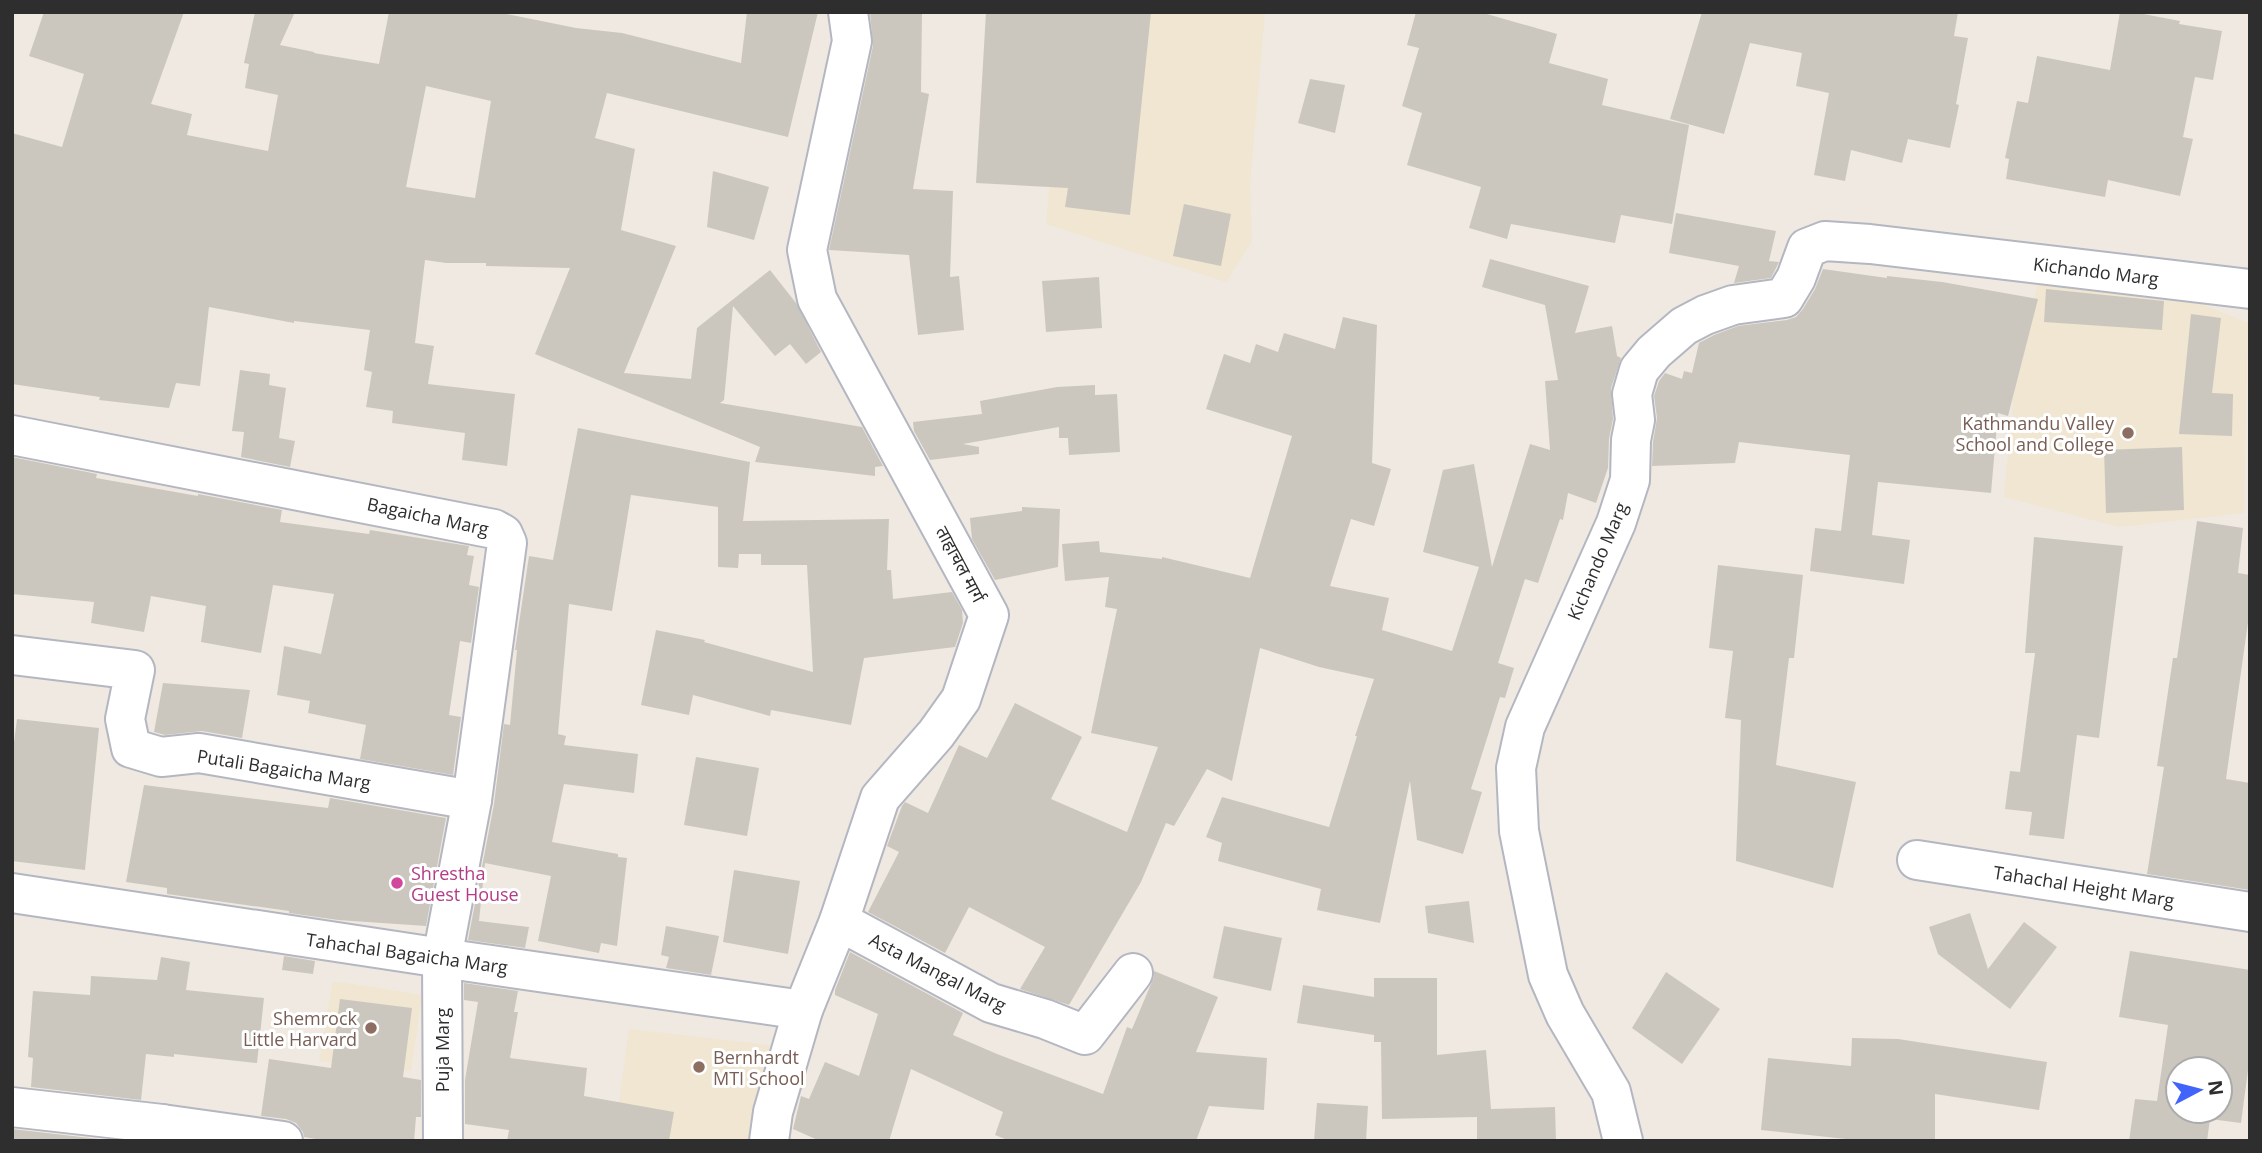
<svg xmlns="http://www.w3.org/2000/svg" width="2262" height="1153" font-family="'Open Sans','Noto Sans Devanagari',sans-serif">
<style>
.education{fill:#f0e6d1}
.building{fill:#cbc7bf;fill-rule:evenodd}
.lines{fill:none;stroke-linecap:round;stroke-linejoin:round}
.minor-casing{stroke:#b4b7c1;stroke-width:42}
.minor{stroke:#fff;stroke-width:38}
.education-dot{fill:#8d6e63;stroke:#fff;stroke-width:2.5}
.hotel-dot{fill:#d1479c;stroke:#fff;stroke-width:2.5}
.labels{text-anchor:middle;dominant-baseline:central;stroke-width:6;stroke-linejoin:round;paint-order:stroke}
.street-label{font-size:18px;fill:#2e2e2e;stroke:#fff}
.education-label{font-size:18px;fill:#785e54;stroke:#fff;text-anchor:end}
.hotel-label{font-size:18px;fill:#b23c85;stroke:#fff;text-anchor:start}
</style>
<rect width="100%" height="100%" fill="#efe9e1"/>
<!-- education -->
<g class="education">
<path d="M 1066,12 L 1265,12 L 1250,184 L 1252,241 L 1226,282 L 1046,224 Z"/>
<path d="M 2039,279 L 2180,295 L 2248,323 L 2244,513 L 2119,527 L 2004,497 L 2016,370 Z"/>
<path d="M 333,981 L 422,995 L 411,1071 L 319,1061 Z"/>
<path d="M 629,1029 L 777,1046 L 762,1141 L 614,1141 Z"/>
</g>
<!-- building -->
<g class="building">
<path d="M 44,12 L 184,12 L 151,104 L 192,114 L 187,135 L 268,151 L 278,95 L 245,88 L 249,64 L 244,63 L 255,12 L 295,12 L 280,45 L 314,52 L 314,53 L 379,64 L 389,12 L 497,12 L 576,28 L 622,33 L 741,63 L 747,12 L 818,12 L 788,137 L 607,93 L 595,138 L 635,149 L 621,230 L 676,246 L 624,373 L 691,379 L 697,328 L 770,270 L 796,303 L 821,352 L 806,364 L 790,344 L 775,356 L 733,306 L 724,400 L 720,403 L 862,427 L 883,466 L 875,467 L 875,476 L 755,462 L 760,447 L 535,354 L 570,268 L 486,266 L 486,263 L 446,263 L 425,260 L 415,343 L 434,346 L 428,384 L 515,394 L 507,466 L 462,460 L 465,433 L 392,423 L 393,411 L 366,407 L 372,372 L 364,370 L 370,330 L 294,321 L 294,323 L 209,307 L 200,386 L 176,383 L 169,408 L 99,400 L 100,397 L 12,384 L 12,133 L 62,147 L 84,74 L 29,56 ZM 426,86 L 491,101 L 475,198 L 406,187 Z"/>
<path d="M 870,12 L 922,13 L 921,92 L 929,94 L 913,189 L 953,191 L 950,277 L 959,276 L 964,330 L 918,335 L 909,255 L 829,250 L 873,46 Z"/>
<path d="M 986,12 L 1151,12 L 1130,215 L 1065,207 L 1068,188 L 976,183 Z"/>
<path d="M 1416,12 L 1480,12 L 1557,34 L 1549,63 L 1608,79 L 1602,105 L 1689,125 L 1672,224 L 1621,215 L 1615,243 L 1511,224 L 1507,239 L 1469,228 L 1481,187 L 1407,165 L 1422,113 L 1402,106 L 1419,48 L 1407,45 Z"/>
<path d="M 1702,12 L 1958,12 L 1954,36 L 1968,38 L 1956,104 L 1959,105 L 1950,148 L 1908,139 L 1902,163 L 1851,150 L 1845,181 L 1814,175 L 1829,93 L 1796,86 L 1802,53 L 1750,43 L 1724,134 L 1670,119 Z"/>
<path d="M 2120,12 L 2133,12 L 2180,21 L 2179,24 L 2222,31 L 2213,80 L 2195,77 L 2183,137 L 2193,139 L 2180,196 L 2108,180 L 2105,197 L 2006,179 L 2009,159 L 2005,158 L 2017,101 L 2028,103 L 2037,56 L 2110,70 Z"/>
<path d="M 1310,79 L 1345,85 L 1335,133 L 1298,123 Z"/>
<path d="M 713,171 L 769,187 L 754,240 L 707,227 Z"/>
<path d="M 1184,204 L 1231,214 L 1221,266 L 1173,256 Z"/>
<path d="M 1676,213 L 1776,231 L 1769,261 L 1779,262 L 1771,278 L 1734,283 L 1739,266 L 1669,253 Z"/>
<path d="M 1490,259 L 1589,286 L 1575,333 L 1612,326 L 1617,356 L 1621,358 L 1611,388 L 1613,419 L 1609,439 L 1608,468 L 1596,503 L 1568,493 L 1563,520 L 1560,519 L 1538,583 L 1525,579 L 1498,663 L 1514,668 L 1505,698 L 1500,697 L 1471,789 L 1482,792 L 1463,854 L 1417,840 L 1410,781 L 1380,923 L 1317,910 L 1321,889 L 1218,861 L 1222,843 L 1206,837 L 1222,797 L 1329,827 L 1357,736 L 1355,736 L 1374,679 L 1319,667 L 1260,648 L 1232,781 L 1207,769 L 1174,826 L 1166,823 L 1141,882 L 1069,1005 L 1020,989 L 1045,947 L 969,907 L 945,953 L 868,912 L 899,852 L 887,846 L 902,806 L 905,802 L 928,813 L 959,745 L 987,758 L 1015,703 L 1082,737 L 1051,799 L 1127,832 L 1158,747 L 1091,733 L 1117,609 L 1105,607 L 1109,577 L 1065,581 L 1062,544 L 1099,541 L 1100,552 L 1162,559 L 1162,557 L 1250,578 L 1292,436 L 1206,409 L 1224,354 L 1250,363 L 1256,344 L 1278,352 L 1284,333 L 1335,349 L 1343,317 L 1377,325 L 1372,463 L 1391,469 L 1374,526 L 1351,519 L 1330,586 L 1389,598 L 1382,630 L 1452,651 L 1479,567 L 1423,552 L 1443,470 L 1474,464 L 1492,567 L 1530,444 L 1550,450 L 1545,381 L 1558,380 L 1545,305 L 1482,287 Z"/>
<path d="M 1823,269 L 1887,278 L 1887,276 L 1942,282 L 2038,299 L 2008,416 L 1998,413 L 1991,493 L 1878,482 L 1872,535 L 1910,540 L 1904,584 L 1810,571 L 1815,528 L 1841,531 L 1850,455 L 1739,442 L 1735,463 L 1652,466 L 1653,442 L 1657,418 L 1654,396 L 1659,381 L 1665,373 L 1682,379 L 1684,371 L 1692,373 L 1699,343 L 1714,335 L 1738,326 L 1787,320 L 1796,317 L 1803,309 L 1815,289 Z"/>
<path d="M 1099,277 L 1102,328 L 1046,332 L 1042,281 Z"/>
<path d="M 2046,289 L 2164,301 L 2162,330 L 2044,322 Z"/>
<path d="M 2191,314 L 2221,318 L 2212,393 L 2233,394 L 2232,436 L 2179,434 Z"/>
<path d="M 240,370 L 270,374 L 269,385 L 286,388 L 279,438 L 295,441 L 290,467 L 241,457 L 244,432 L 232,431 Z"/>
<path d="M 1095,385 L 1095,395 L 1117,394 L 1120,452 L 1069,455 L 1068,438 L 1059,438 L 1059,427 L 963,444 L 979,447 L 979,454 L 930,460 L 914,431 L 913,422 L 982,414 L 980,401 L 1057,387 Z"/>
<path d="M 578,428 L 750,462 L 743,521 L 889,519 L 887,570 L 891,570 L 893,599 L 952,592 L 962,610 L 963,623 L 955,647 L 864,658 L 851,725 L 771,710 L 770,716 L 693,695 L 689,715 L 641,705 L 656,630 L 705,640 L 704,642 L 813,672 L 807,565 L 761,565 L 761,554 L 739,554 L 738,568 L 718,567 L 718,507 L 631,495 L 612,611 L 569,604 L 558,734 L 566,736 L 564,745 L 638,754 L 634,793 L 564,784 L 552,842 L 618,854 L 618,857 L 627,858 L 617,946 L 601,943 L 599,953 L 538,941 L 551,876 L 485,863 L 479,921 L 529,927 L 525,948 L 468,940 L 494,804 L 504,724 L 510,725 L 517,650 L 515,650 L 529,556 L 553,560 Z"/>
<path d="M 2182,447 L 2184,510 L 2106,513 L 2104,450 Z"/>
<path d="M 12,457 L 97,474 L 96,478 L 198,496 L 198,494 L 282,510 L 280,522 L 369,534 L 370,530 L 469,546 L 467,555 L 474,556 L 469,585 L 479,587 L 471,643 L 460,641 L 449,715 L 461,717 L 453,775 L 360,759 L 366,725 L 308,713 L 310,701 L 277,695 L 284,646 L 321,654 L 334,594 L 273,585 L 261,653 L 201,642 L 206,606 L 151,596 L 144,632 L 91,623 L 94,602 L 12,594 Z"/>
<path d="M 1022,507 L 1060,509 L 1058,567 L 995,580 L 972,539 L 970,518 L 1022,511 Z"/>
<path d="M 2197,521 L 2243,528 L 2238,573 L 2250,575 L 2250,608 L 2226,779 L 2250,783 L 2250,890 L 2147,874 L 2164,767 L 2157,766 L 2173,658 L 2177,658 Z"/>
<path d="M 2034,537 L 2123,546 L 2099,738 L 2077,735 L 2064,839 L 2029,835 L 2032,812 L 2005,809 L 2010,771 L 2020,772 L 2035,653 L 2025,653 Z"/>
<path d="M 1718,565 L 1803,575 L 1794,658 L 1789,658 L 1776,765 L 1856,782 L 1833,888 L 1736,861 L 1741,720 L 1725,718 L 1733,651 L 1709,648 Z"/>
<path d="M 163,683 L 250,690 L 242,738 L 202,731 L 165,735 L 154,732 Z"/>
<path d="M 17,719 L 99,728 L 85,870 L 12,861 L 12,758 Z"/>
<path d="M 696,757 L 759,768 L 747,836 L 684,825 Z"/>
<path d="M 144,785 L 328,808 L 330,798 L 446,818 L 426,926 L 338,920 L 289,913 L 289,911 L 167,894 L 167,888 L 126,882 Z"/>
<path d="M 734,870 L 800,881 L 788,954 L 723,942 Z"/>
<path d="M 1469,901 L 1474,943 L 1428,933 L 1425,906 Z"/>
<path d="M 1970,913 L 1988,969 L 2024,922 L 2057,947 L 2010,1009 L 1938,954 L 1929,927 Z"/>
<path d="M 666,926 L 719,936 L 711,975 L 666,968 L 669,957 L 661,955 Z"/>
<path d="M 1224,926 L 1282,938 L 1271,991 L 1213,978 Z"/>
<path d="M 2130,951 L 2250,970 L 2250,1055 L 2241,1123 L 2210,1119 L 2207,1141 L 2129,1141 L 2135,1099 L 2157,1101 L 2168,1025 L 2119,1017 ZM 2178,1069 L 2220,1069 L 2220,1111 L 2178,1111 Z"/>
<path d="M 850,952 L 963,1013 L 953,1035 L 997,1054 L 1103,1094 L 1127,1027 L 1132,1029 L 1154,977 L 1154,971 L 1218,997 L 1196,1052 L 1267,1058 L 1264,1110 L 1209,1106 L 1196,1141 L 1010,1141 L 995,1135 L 1003,1112 L 911,1069 L 889,1141 L 820,1141 L 793,1129 L 801,1096 L 809,1099 L 825,1062 L 859,1076 L 878,1014 L 835,995 L 835,990 Z"/>
<path d="M 284,956 L 315,961 L 313,974 L 282,970 Z"/>
<path d="M 161,957 L 190,962 L 186,990 L 264,998 L 257,1063 L 174,1054 L 174,1057 L 146,1054 L 141,1100 L 31,1087 L 33,1058 L 28,1057 L 33,991 L 90,995 L 91,976 L 157,980 Z"/>
<path d="M 1666,972 L 1720,1009 L 1682,1064 L 1632,1028 Z"/>
<path d="M 1374,978 L 1437,978 L 1437,1055 L 1486,1050 L 1491,1109 L 1555,1107 L 1556,1141 L 1477,1141 L 1477,1117 L 1382,1119 L 1381,1042 L 1374,1042 L 1374,1035 L 1297,1023 L 1303,985 L 1374,997 Z"/>
<path d="M 464,983 L 518,991 L 514,1012 L 518,1012 L 510,1058 L 587,1068 L 584,1096 L 674,1112 L 669,1141 L 507,1141 L 509,1130 L 465,1124 L 465,1080 L 478,1002 L 464,1000 Z"/>
<path d="M 340,999 L 412,1008 L 403,1077 L 421,1080 L 421,1117 L 416,1117 L 414,1141 L 328,1141 L 304,1137 L 303,1132 L 296,1123 L 286,1119 L 261,1116 L 269,1059 L 331,1068 Z"/>
<path d="M 1852,1038 L 1898,1039 L 2047,1062 L 2039,1110 L 1935,1094 L 1935,1141 L 1865,1141 L 1761,1130 L 1768,1058 L 1851,1066 Z"/>
<path d="M 1317,1103 L 1368,1106 L 1366,1141 L 1314,1141 Z"/>
<path d="M 12,1129 L 116,1141 L 12,1141 Z"/>
</g>
<g class="lines">
<defs>
<g id="minor">
<path d="M 12,435 L 494,529 L 503,534 L 507,543 L 472,800 L 442,958 L 443,1141"/>
<path d="M 12,655 L 135,670 L 125,719 L 131,748 L 161,757 L 199,753 L 472,800"/>
<path d="M 1917,860 L 2250,912"/>
<path d="M 12,893 L 442,958 L 803,1010"/>
<path d="M 839,921 L 991,1003 L 1045,1019 L 1085,1035 L 1133,973"/>
<path d="M 12,1107 L 162,1124"/>
<path d="M 157,1141 L 162,1124 L 283,1141"/>
<path d="M 769,1141 L 773,1112 L 803,1010 L 839,921 L 880,798 L 936,734 L 961,699 L 989,615 L 817,299 L 807,250 L 852,41 L 848,12"/>
<path d="M 1623,1141 L 1611,1092 L 1565,1014 L 1548,975 L 1519,831 L 1516,768 L 1525,727 L 1616,523 L 1630,480 L 1631,440 L 1635,420 L 1632,394 L 1639,370 L 1654,352 L 1684,326 L 1705,315 L 1733,305 L 1784,298 L 1796,278 L 1807,248 L 1825,241 L 1870,244 L 2250,289"/>
</g>
</defs>
<!-- minor casing -->
<use href="#minor" class="minor-casing"/>
<!-- minor -->
<use href="#minor" class="minor"/>
</g>
<!-- markers -->
<g class="education-dot">
<circle cx="2128" cy="433" r="7"/>
<circle cx="371" cy="1028" r="7"/>
<circle cx="699" cy="1067" r="7"/>
</g>
<circle class="hotel-dot" cx="397" cy="883" r="7"/>
<g class="labels">
<!-- street labels -->
<g class="street-label">
<text transform="translate(2096 271) rotate(7)">Kichando Marg</text>
<text transform="translate(428 516) rotate(12)">Bagaicha Marg</text>
<text transform="translate(1597 561) rotate(-67)">Kichando Marg</text>
<text transform="translate(961 564) rotate(62)">ताहाचल मार्ग</text>
<text transform="translate(284 769) rotate(9)">Putali Bagaicha Marg</text>
<text transform="translate(2084 886) rotate(9)">Tahachal Height Marg</text>
<text transform="translate(407 953) rotate(8)">Tahachal Bagaicha Marg</text>
<text transform="translate(938 972) rotate(27)">Asta Mangal Marg</text>
<text transform="translate(442 1050) rotate(-90)">Puja Marg</text>
</g>
<!-- education labels -->
<g class="education-label">
<text x="2114" y="423">Kathmandu Valley<tspan x="2114" dy="21">School and College</tspan></text>
<text x="357" y="1018">Shemrock<tspan x="357" dy="21">Little Harvard</tspan></text>
<text x="713" y="1057" text-anchor="start">Bernhardt<tspan x="713" dy="21">MTI School</tspan></text>
</g>
<!-- hotel labels -->
<g class="hotel-label">
<text x="411" y="873">Shrestha<tspan x="411" dy="21">Guest House</tspan></text>
</g>
</g>
<!-- border -->
<rect width="2262" height="1153" fill="none" stroke="#2e2e2e" stroke-width="28"/>
<!-- north arrow -->
<g transform="translate(2199 1090) rotate(83)"><circle r="33" fill="#ffffff" stroke="#ababab" stroke-width="2"/>
<path d="M0-5L12 26L0 18L-12 26Z" fill="#4264fb"/>
<text y="-10" font-size="19" font-weight="bold" text-anchor="middle" fill="#2e2e2e">N</text>
</g>
</svg>
